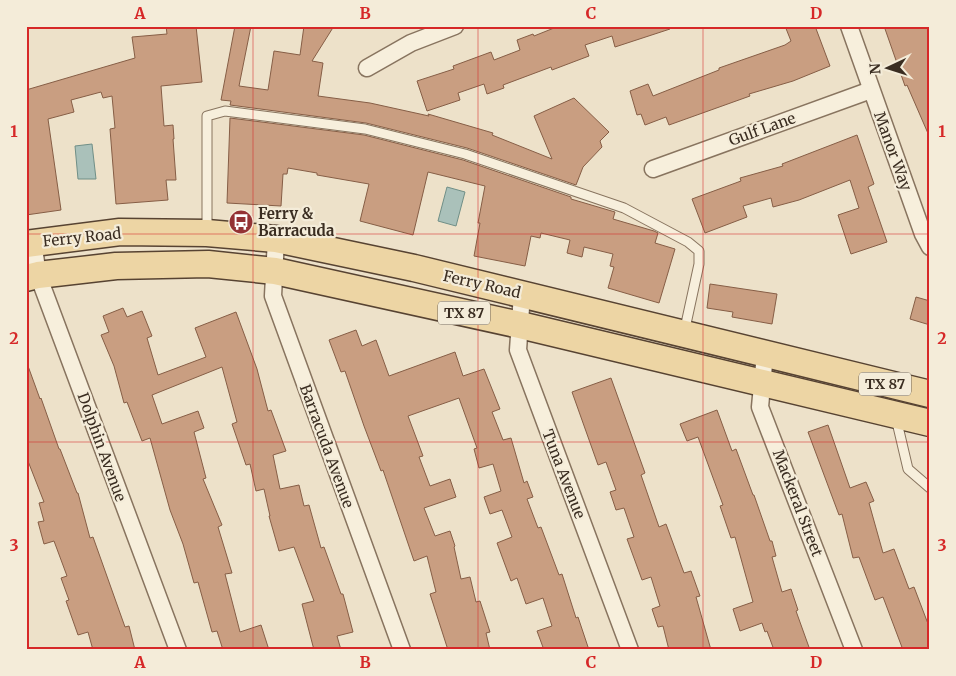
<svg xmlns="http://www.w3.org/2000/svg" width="956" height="676" font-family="Merriweather,serif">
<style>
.water{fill:#aac1ba;stroke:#708f87}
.building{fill:#c99e81;stroke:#865e46}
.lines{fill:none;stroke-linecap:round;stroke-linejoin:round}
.lane-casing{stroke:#88745f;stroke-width:11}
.street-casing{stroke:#88745f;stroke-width:19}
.primary-casing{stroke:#574332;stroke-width:29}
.lane{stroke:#f7efdc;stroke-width:9}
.street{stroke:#f7efdc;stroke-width:16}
.primary{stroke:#edd5a4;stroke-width:26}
.grid{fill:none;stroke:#d62828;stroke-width:1;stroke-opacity:0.55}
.labels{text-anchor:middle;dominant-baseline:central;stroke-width:4.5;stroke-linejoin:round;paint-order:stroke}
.shield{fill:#f4ecd9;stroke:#726658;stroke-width:1}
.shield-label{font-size:14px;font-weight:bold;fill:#3a2d21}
.street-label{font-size:15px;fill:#3a2d21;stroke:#f4ecd9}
.poi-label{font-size:15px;font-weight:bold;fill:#3a2d21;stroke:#f4ecd9;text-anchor:start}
.neatline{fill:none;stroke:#d62828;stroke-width:2}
.grid-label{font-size:16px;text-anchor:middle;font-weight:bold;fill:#d62828}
</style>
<rect width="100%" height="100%" fill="#ede1c9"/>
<!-- water -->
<g class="water">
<path d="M 92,144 L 96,179 L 78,179 L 75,146 Z"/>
<path d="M 447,187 L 465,192 L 456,226 L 438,221 Z"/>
</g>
<!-- building -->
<g class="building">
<path d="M 166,26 L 196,26 L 202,82 L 161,86 L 164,126 L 173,125 L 174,139 L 173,139 L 176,180 L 166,180 L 168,200 L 116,204 L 110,129 L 115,128 L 112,96 L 103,98 L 101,92 L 71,100 L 74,112 L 48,119 L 61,210 L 26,215 L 26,90 L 135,58 L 132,37 L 167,34 Z"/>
<path d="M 235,26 L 251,26 L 239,86 L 268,90 L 274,51 L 300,55 L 304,26 L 334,26 L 312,61 L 323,63 L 318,96 L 370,103 L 429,116 L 428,114 L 493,133 L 492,135 L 552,159 L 534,116 L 574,98 L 609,132 L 600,141 L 602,147 L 583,167 L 576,185 L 467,148 L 366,123 L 230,105 L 231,101 L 221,100 Z"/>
<path d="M 559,26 L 669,26 L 670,29 L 615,47 L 612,36 L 585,45 L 589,56 L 552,70 L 551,67 L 503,85 L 504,88 L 487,94 L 484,84 L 458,93 L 460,100 L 427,111 L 417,81 L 454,69 L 453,66 L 491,52 L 494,60 L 520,50 L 517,40 L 533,34 L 534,36 Z"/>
<path d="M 785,26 L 815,26 L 830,66 L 793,81 L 749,94 L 750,96 L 669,125 L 666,117 L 645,125 L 641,114 L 637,115 L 630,91 L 648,84 L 653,96 L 719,70 L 719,68 L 785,45 L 791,41 Z"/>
<path d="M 884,26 L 930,26 L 930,138 L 907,85 L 905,86 Z"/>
<path d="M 230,118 L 364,135 L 463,160 L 571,197 L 571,199 L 615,212 L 613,219 L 654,231 L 658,233 L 655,243 L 675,249 L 659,303 L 608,288 L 614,267 L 610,266 L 613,254 L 584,247 L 582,257 L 567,253 L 570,240 L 541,233 L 540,238 L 531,236 L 525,266 L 474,256 L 480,223 L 478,223 L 485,186 L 428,172 L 413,235 L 360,221 L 369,184 L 317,175 L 317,173 L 288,168 L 287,174 L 283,174 L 281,206 L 227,203 Z"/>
<path d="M 857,135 L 874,184 L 868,187 L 887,242 L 851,254 L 838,215 L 859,208 L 850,180 L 799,200 L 773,207 L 771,198 L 743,206 L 747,217 L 705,233 L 692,199 L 741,181 L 740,178 L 783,166 L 782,164 Z"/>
<path d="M 710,284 L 777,294 L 772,324 L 732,317 L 733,312 L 707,308 Z"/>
<path d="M 916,297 L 930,301 L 930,325 L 910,319 Z"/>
<path d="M 123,308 L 127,317 L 142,311 L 152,336 L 147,338 L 158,375 L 206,357 L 195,328 L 236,312 L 257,369 L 268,411 L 271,410 L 286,451 L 273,455 L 280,489 L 299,485 L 304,506 L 309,505 L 321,548 L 324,547 L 341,594 L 343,594 L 353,632 L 337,636 L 341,650 L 314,650 L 302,604 L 314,601 L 294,547 L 279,551 L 269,516 L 270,516 L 264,489 L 256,491 L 250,464 L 246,465 L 232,424 L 237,422 L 222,367 L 152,395 L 162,424 L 198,411 L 204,428 L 194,432 L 206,478 L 203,479 L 222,525 L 218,527 L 232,573 L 225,574 L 240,632 L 261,625 L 269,650 L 223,650 L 217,631 L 212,632 L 198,582 L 194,583 L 183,544 L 170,510 L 150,438 L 142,441 L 127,402 L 124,403 L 114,366 L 101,335 L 109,332 L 103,316 Z"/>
<path d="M 356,330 L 362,346 L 376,340 L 389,376 L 455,352 L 463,376 L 484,369 L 500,409 L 492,412 L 503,440 L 511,438 L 524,483 L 527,481 L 533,497 L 527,499 L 538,528 L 541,527 L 559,575 L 562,574 L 576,618 L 578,617 L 589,650 L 544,650 L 537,631 L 552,626 L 543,598 L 526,604 L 517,578 L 511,581 L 497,543 L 512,537 L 502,510 L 490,514 L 484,497 L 501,491 L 493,464 L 479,468 L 474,449 L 477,448 L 459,398 L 408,416 L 423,456 L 419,457 L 430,486 L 450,479 L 456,497 L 424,508 L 435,536 L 450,531 L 455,546 L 454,547 L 461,579 L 470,577 L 476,602 L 480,601 L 490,632 L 486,633 L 490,650 L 448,650 L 430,594 L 436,592 L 427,556 L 414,561 L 383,470 L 381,471 L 364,426 L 345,371 L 341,372 L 329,340 Z"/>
<path d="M 26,366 L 28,366 L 40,399 L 41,398 L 59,449 L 60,449 L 77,493 L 78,493 L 90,538 L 93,537 L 125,627 L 129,626 L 135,650 L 93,650 L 88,632 L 78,635 L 66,601 L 69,600 L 61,578 L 67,576 L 54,541 L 44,544 L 38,522 L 44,521 L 39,503 L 44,502 L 26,456 Z"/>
<path d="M 611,378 L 645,473 L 641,475 L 659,527 L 666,524 L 684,573 L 691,571 L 700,596 L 696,597 L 711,650 L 669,650 L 663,626 L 658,627 L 652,609 L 660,606 L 651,577 L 642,580 L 627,539 L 634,537 L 624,508 L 616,510 L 610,492 L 616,490 L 606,462 L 598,465 L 572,392 Z"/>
<path d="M 717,410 L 732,451 L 736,449 L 753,495 L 754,495 L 770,541 L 772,541 L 776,556 L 772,557 L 782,592 L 791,589 L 798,610 L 796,611 L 810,650 L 774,650 L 767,631 L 765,632 L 762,623 L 740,631 L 733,609 L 753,602 L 735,537 L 731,538 L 720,506 L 723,505 L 698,437 L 687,441 L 680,424 Z"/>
<path d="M 828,425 L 850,488 L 866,482 L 874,501 L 869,503 L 883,553 L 894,549 L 909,589 L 914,587 L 930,629 L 930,650 L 903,650 L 883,597 L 875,600 L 859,557 L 853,558 L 842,514 L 839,515 L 808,432 Z"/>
</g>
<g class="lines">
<defs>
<g id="lane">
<path d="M 207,230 L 207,116 L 225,111 L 365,129 L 465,154 L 624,208 L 688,242 L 699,251 L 699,264 L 684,333"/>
<path d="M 896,418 L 908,469 L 930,488"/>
</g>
<g id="street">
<path d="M 849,26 L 923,234 L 930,247"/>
<path d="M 367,68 L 411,43 L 455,26"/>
<path d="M 653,169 L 871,90"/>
<path d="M 276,239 L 273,296 L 402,650"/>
<path d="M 33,242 L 38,275 L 178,650"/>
<path d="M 522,294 L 518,350 L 630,650"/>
<path d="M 765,354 L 760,407 L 854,650"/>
</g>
<g id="primary">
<path d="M 26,244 L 120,232 L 207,233 L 276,239 L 414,268 L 930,394"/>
<path d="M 26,278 L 38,275 L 116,266 L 208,264 L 275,271 L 520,325 L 930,423"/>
</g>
</defs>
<!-- lane casing -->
<use href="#lane" class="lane-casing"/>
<!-- street casing -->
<use href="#street" class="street-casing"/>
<!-- primary casing -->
<use href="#primary" class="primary-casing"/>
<!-- lane -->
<use href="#lane" class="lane"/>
<!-- street -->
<use href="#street" class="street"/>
<!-- primary -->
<use href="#primary" class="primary"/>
</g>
<!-- grid -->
<path class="grid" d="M 253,26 L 253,650M 478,26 L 478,650M 703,26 L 703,650M 26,234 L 930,234M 26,442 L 930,442"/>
<!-- icons -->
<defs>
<symbol id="bus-disc" viewBox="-11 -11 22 22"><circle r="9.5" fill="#943234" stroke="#f4ecd9"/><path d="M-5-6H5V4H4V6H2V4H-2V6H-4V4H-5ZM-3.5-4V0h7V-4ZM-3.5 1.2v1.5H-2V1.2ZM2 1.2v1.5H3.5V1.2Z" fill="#fff"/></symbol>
</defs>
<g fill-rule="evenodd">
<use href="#bus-disc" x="227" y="208" width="28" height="28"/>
</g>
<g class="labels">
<!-- shield labels -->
<g class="shield">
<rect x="438" y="301.5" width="52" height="23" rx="4"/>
<rect x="859" y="372.5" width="52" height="23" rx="4"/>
</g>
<g class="shield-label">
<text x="464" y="313">TX 87</text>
<text x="885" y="384">TX 87</text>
</g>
<!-- street labels -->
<g class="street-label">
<text transform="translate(762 129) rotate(-20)">Gulf Lane</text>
<text transform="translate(893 151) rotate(70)">Manor Way</text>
<text transform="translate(82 237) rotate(-6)">Ferry Road</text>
<text transform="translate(482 284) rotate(13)">Ferry Road</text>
<text transform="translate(327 446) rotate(70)">Barracuda Avenue</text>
<text transform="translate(102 447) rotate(70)">Dolphin Avenue</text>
<text transform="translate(564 474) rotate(69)">Tuna Avenue</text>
<text transform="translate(798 503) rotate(69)">Mackeral Street</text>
</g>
<!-- poi labels -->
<g class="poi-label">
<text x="258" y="213">Ferry &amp;<tspan x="258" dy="17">Barracuda</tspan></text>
</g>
</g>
<!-- border -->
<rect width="956" height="676" fill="none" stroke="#f4ecd9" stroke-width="55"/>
<!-- north arrow -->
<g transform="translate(888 68) rotate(266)" stroke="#f4ecd9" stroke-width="4" paint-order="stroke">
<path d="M0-4L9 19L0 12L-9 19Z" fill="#3a2d21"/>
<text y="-8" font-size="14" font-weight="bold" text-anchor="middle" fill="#3a2d21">N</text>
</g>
<rect x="28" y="28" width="900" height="620" class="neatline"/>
<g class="grid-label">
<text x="140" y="19">A</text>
<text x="365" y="19">B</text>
<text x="591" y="19">C</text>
<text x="816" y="19">D</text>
<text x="14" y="137">1</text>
<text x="942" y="137">1</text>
<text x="14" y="344">2</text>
<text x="942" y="344">2</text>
<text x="14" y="551">3</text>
<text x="942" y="551">3</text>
<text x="140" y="668">A</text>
<text x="365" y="668">B</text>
<text x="591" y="668">C</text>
<text x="816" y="668">D</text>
</g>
</svg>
